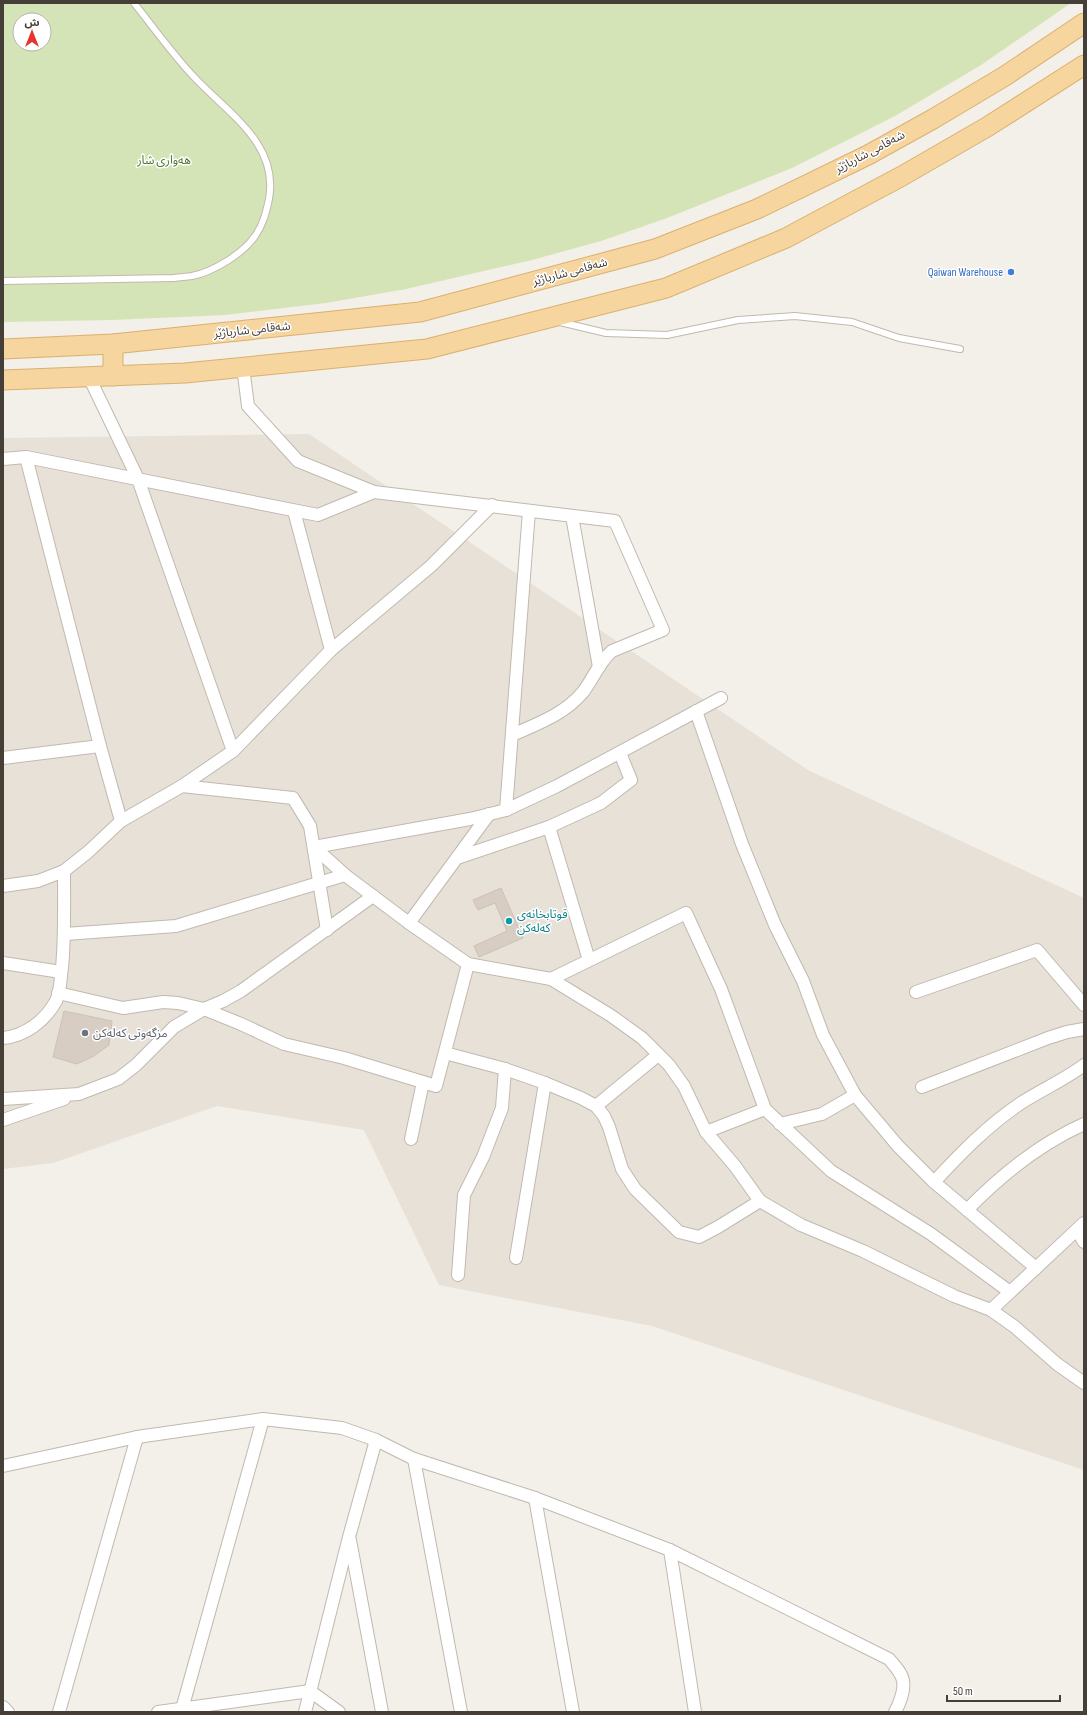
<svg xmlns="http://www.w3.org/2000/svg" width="1087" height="1715" font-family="'Sofia Sans Condensed','Noto Sans Arabic',sans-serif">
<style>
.residential{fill:#e7e1d8}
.green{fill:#d4e4b6;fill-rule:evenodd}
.building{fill:#d7cdc3;stroke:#cec1b3}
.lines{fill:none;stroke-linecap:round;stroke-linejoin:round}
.service-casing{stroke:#c1b9af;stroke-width:8}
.minor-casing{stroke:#c1b9af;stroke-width:14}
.primary-casing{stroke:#dab070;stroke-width:21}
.service{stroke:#fff;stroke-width:6}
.minor{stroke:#fff;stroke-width:12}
.primary{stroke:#f6d59f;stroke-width:19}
.shop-dot{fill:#3f7fe0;stroke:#fff;stroke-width:1.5}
.culture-dot{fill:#0f9aa8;stroke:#fff;stroke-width:1.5}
.worship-dot{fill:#6b7280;stroke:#fff;stroke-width:1.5}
.labels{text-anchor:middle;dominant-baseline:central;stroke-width:3;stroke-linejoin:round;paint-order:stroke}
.street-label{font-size:12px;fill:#463f38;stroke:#fff}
.park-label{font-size:12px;fill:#507430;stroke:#fff}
.shop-label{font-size:12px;fill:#366cbe;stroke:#fff;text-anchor:end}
.culture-label{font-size:12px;fill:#0d838f;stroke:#fff;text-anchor:start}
.worship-label{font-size:12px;fill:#5b616d;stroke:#fff;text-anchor:start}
</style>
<rect width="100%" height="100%" fill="#f3efe9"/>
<!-- residential -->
<path class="residential" d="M 309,434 L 808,770 L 1084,898 L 1084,1470 L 652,1326 L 439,1285 L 364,1130 L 217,1106 L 53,1163 L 3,1169 L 3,438 Z"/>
<!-- green -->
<path class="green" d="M 3,3 L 1071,3 L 981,65 L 895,116 L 792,168 L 667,218 L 601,241 L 532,260 L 406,289 L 326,303 L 225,315 L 112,320 L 3,322 ZM 20,20 L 44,20 L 44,44 L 20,44 Z"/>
<!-- building -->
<g class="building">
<path d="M 501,888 L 523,938 L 479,957 L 474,946 L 507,931 L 495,903 L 478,910 L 473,900 Z"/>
<path d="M 64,1011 L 112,1021 L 109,1045 L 94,1056 L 77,1064 L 53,1057 Z"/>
</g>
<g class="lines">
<defs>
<g id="service">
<path d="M 3,281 L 174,278 C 180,277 186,277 192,276 C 213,272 244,253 255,236 C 263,225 266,213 269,199 C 279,144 228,113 195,78 C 173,55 154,28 134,3"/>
<path d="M 560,322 L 606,333 L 667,335 L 738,320 L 795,316 L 852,322 L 899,338 L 960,349"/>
</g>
<g id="minor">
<path d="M 243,367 L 248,406 L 298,461 L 374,492 L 615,521 L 663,630 L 612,651 C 599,662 593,679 583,692 C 565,714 537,724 512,735"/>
<path d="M 89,377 L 138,479 L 233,751"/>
<path d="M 26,457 L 100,746 L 121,821"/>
<path d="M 3,459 L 26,457 L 318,515 L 374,492"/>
<path d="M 294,511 L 331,650"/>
<path d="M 572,516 L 599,667"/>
<path d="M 696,711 L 742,844 L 775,925 L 803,981 L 823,1035 L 855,1095 L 898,1146 L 934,1182 L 1036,1268"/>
<path d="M 3,758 L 100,746"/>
<path d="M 182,786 L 293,798 L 310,826 L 327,930"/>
<path d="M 506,810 L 529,511"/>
<path d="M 549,827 L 589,960"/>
<path d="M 314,847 L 345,875 L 409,923 L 468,964 L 551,979 L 610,1015 L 642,1038 L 669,1065 L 684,1086 L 706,1132 L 735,1166 L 760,1201 L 801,1225 L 863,1251 L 954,1296 L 991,1310 L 1015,1327 L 1057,1364 L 1084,1383"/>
<path d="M 314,847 L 470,819 L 506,810 L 557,786 L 721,698"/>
<path d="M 457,858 L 549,827 L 601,803 L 631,780 L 620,753"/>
<path d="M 3,886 L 38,881 L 64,871 L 88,852 L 121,821 L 182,786 L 233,751 L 331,650 L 431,566 L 492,505"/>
<path d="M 409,923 L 489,814"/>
<path d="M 65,934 L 176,926 L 345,875"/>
<path d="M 3,963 L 61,972"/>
<path d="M 551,979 L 686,913 L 721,989 L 765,1109 L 831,1171 L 931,1234 L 1010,1292"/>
<path d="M 916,992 L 1037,950 L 1084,1005"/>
<path d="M 58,993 L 123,1008 L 163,1002 L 178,1003 L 204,1009 L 241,1024 L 284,1044 L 344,1058 L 436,1086 L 468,964"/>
<path d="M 3,1038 C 25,1036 45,1021 56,1001 C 61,991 60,979 62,968 C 65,936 64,904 64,871"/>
<path d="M 445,1053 L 505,1069 L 545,1083 L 581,1098 L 596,1106 L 604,1116 L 609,1127 L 622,1169 L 635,1189 L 679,1232 L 699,1237 L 718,1227 L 760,1201"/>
<path d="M 922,1087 L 1048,1038 L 1067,1032 L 1084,1029"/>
<path d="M 3,1099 L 79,1094 L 118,1079 L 136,1065 L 174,1027 L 204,1009 L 223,1001 L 241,991 L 373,896"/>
<path d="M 596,1106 L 658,1055"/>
<path d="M 3,1120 L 64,1099"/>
<path d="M 780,1124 L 822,1114 L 855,1095"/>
<path d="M 706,1132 L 765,1109"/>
<path d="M 411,1139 L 423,1082"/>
<path d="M 934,1182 C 962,1152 987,1126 1021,1103 C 1041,1090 1064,1080 1084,1065"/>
<path d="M 967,1210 C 1001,1175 1039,1144 1084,1124"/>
<path d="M 1077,1230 L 1084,1242"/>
<path d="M 516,1258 L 545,1083"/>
<path d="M 458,1275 L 464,1195 L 483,1157 L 502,1108 L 505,1069"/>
<path d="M 991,1310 L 1084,1223"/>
<path d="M 414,1459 L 461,1712"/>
<path d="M 3,1466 L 137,1437 L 263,1419 L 342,1428 L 376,1440 L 414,1459 L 535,1498 L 670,1550 L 889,1659 C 894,1665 902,1673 903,1681 C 905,1690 899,1705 895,1712"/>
<path d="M 535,1498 L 573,1712"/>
<path d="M 350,1540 L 382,1712"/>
<path d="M 670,1550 L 695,1712"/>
<path d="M 3,1707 L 8,1712"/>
<path d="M 182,1709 L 263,1419"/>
<path d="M 59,1712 L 137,1437"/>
<path d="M 158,1712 L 310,1691 L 339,1712"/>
<path d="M 305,1712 L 349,1537 L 376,1440"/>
</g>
<g id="primary">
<path d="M 113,344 L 113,376"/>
<path d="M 3,349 L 113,344 L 420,312 L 655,249 L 757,209 L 868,155 L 933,119 L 1005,76 L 1084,23"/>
<path d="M 3,380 L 185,373 L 427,349 L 666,288 L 786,238 L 902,176 L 987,127 L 1084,65"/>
</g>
</defs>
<!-- service casing -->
<use href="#service" class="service-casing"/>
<!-- minor casing -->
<use href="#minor" class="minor-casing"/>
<!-- primary casing -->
<use href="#primary" class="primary-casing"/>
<!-- service -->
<use href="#service" class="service"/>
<!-- minor -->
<use href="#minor" class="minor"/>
<!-- primary -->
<use href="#primary" class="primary"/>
</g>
<!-- markers -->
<circle class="shop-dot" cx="1011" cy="272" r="4"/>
<circle class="culture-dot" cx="509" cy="921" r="4"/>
<circle class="worship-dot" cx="85" cy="1033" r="4"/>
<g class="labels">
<!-- street labels -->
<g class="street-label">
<text transform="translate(870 152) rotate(-28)">شەقامی شارباژێر</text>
<text transform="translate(570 272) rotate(-15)">شەقامی شارباژێر</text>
<text transform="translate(252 330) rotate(-6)">شەقامی شارباژێر</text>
</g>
<!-- park labels -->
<g class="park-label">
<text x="164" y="160">هەواری شار</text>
</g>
<!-- shop labels -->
<g class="shop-label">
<text x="1003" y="272">Qaiwan Warehouse</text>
</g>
<!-- culture labels -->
<g class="culture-label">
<text x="517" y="914">قوتابخانەی<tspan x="517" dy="14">کەلەکن</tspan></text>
</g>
<!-- worship labels -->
<g class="worship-label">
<text x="93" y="1033">مزگەوتی کەلەکن</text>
</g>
</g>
<!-- border -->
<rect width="1087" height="1715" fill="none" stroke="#463f38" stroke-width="8"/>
<!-- north arrow -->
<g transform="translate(32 32)"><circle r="19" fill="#ffffff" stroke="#b5b2af"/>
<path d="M0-3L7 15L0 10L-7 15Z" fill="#e8352b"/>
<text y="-6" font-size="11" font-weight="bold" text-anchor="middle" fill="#463f38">ش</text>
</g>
<!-- scale -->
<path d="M947 1695v6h113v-6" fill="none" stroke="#463f38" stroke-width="2"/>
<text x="953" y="1695" font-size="12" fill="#463f38" stroke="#ffffff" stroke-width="3" paint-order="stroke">50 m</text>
</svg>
